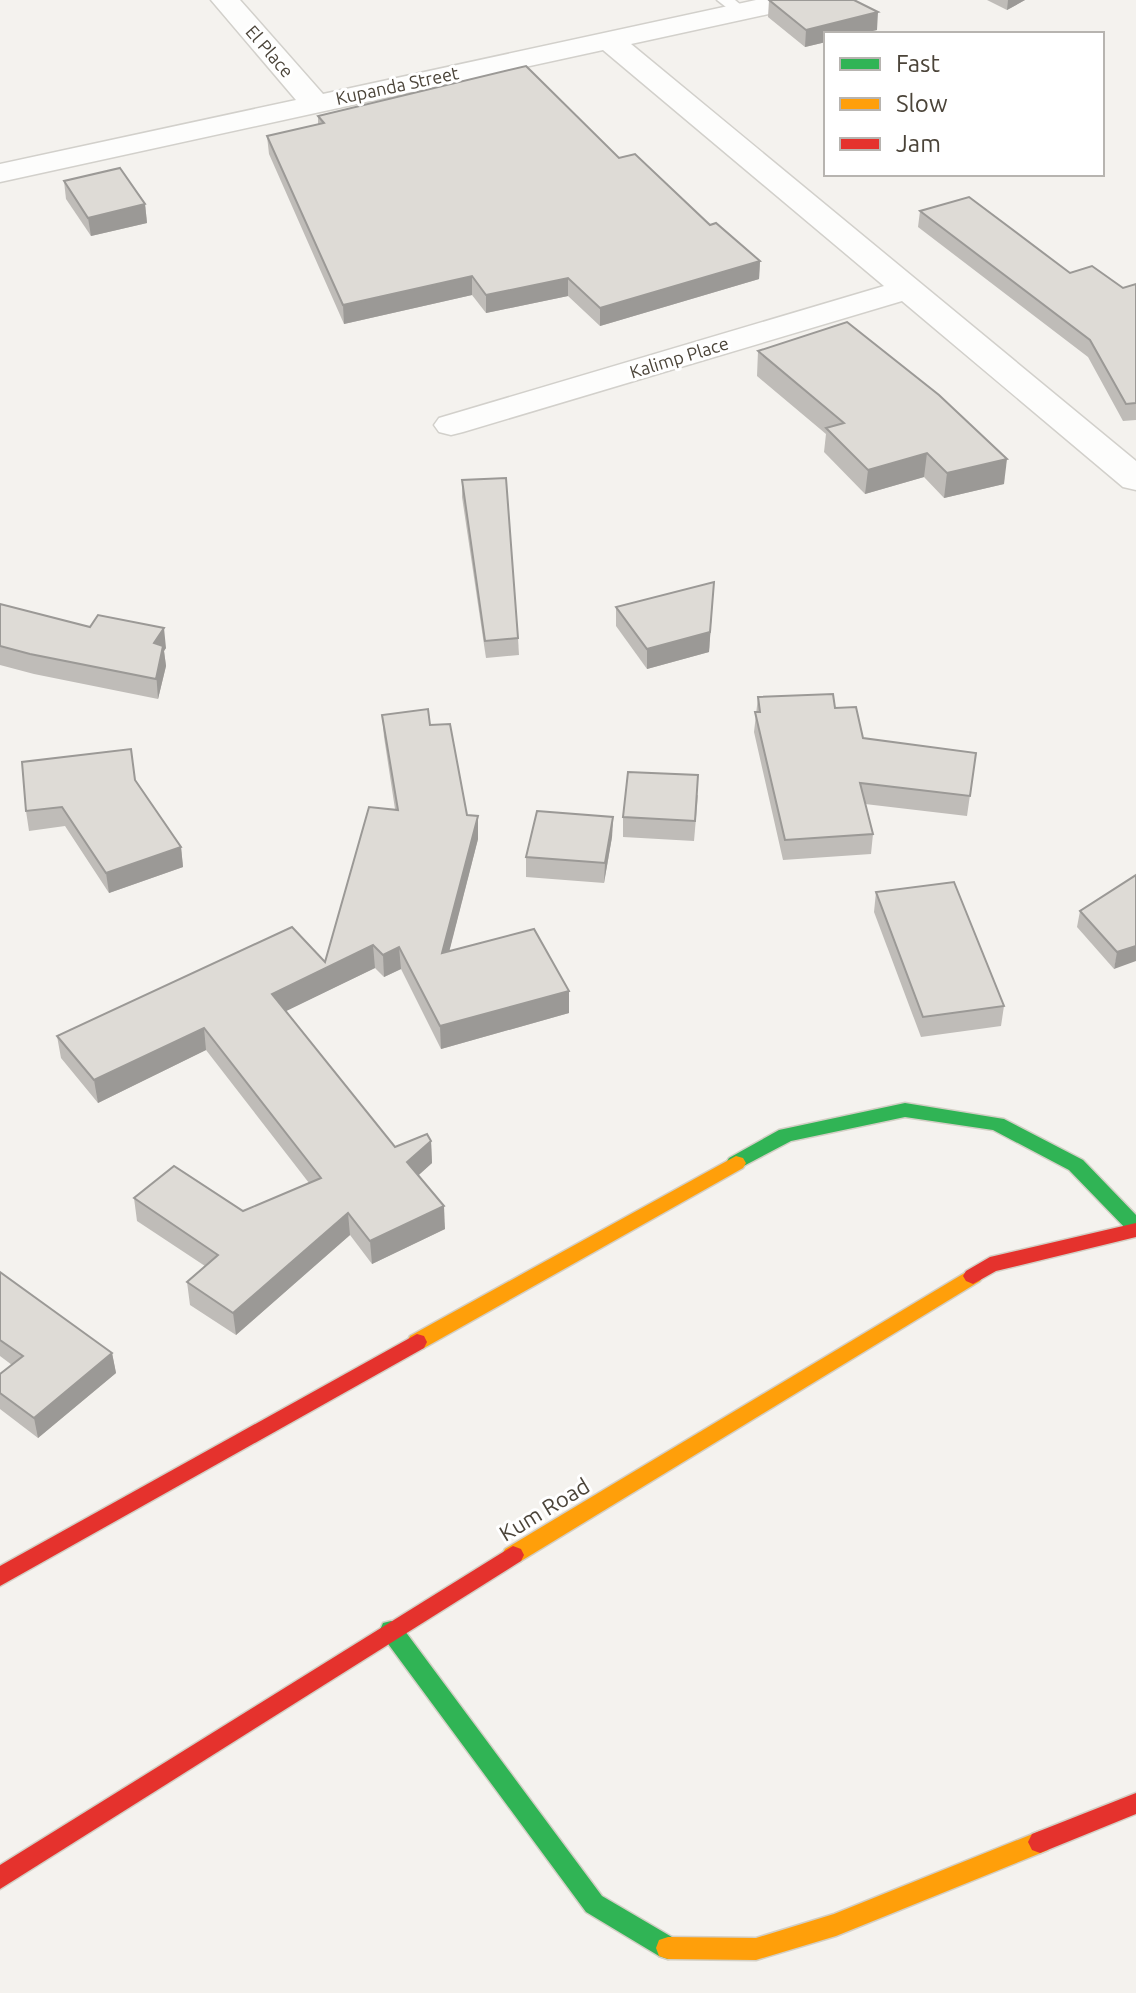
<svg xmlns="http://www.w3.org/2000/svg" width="1136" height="1993" font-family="Ubuntu,sans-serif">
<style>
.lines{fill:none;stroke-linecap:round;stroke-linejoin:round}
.lane-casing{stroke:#d2d0cb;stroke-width:3}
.street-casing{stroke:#d2d0cb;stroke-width:3}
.fast-casing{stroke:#d3cfc5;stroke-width:3}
.slow-casing{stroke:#d3cfc5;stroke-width:3}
.jam-casing{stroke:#d3cfc5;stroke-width:3}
.lane{fill:#fdfdfc;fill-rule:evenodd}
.street{fill:#fdfdfc;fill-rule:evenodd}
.fast{fill:#30b455;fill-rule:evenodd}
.slow{fill:#ff9f0a;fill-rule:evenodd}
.jam{fill:#e5322d;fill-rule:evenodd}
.wall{fill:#bfbcb8}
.shaded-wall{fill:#9b9996}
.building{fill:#dedbd6;stroke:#9b9996;stroke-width:2}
.labels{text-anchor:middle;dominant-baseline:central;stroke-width:6;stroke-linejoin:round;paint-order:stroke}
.far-street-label{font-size:18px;fill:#4b4439;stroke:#fff}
.street-label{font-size:22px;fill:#4b4439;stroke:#fff}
</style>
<rect width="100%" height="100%" fill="#f4f2ee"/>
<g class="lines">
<defs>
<path id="lane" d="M 717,0 L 735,0 L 748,11 L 735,14 Z"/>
<path id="street" d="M 211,0 L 240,0 L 323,94 L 756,0 L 809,0 L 805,6 L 631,44 L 1136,461 L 1136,490 L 1123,487 L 902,301 L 463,432 L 451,435 L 439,432 L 434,425 L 439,418 L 884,286 L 603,50 L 0,182 L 0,164 L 296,100 Z"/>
<g id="fast">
<path d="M 905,1103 L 1004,1119 L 1083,1160 L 1136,1215 L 1136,1234 L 1129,1232 L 1069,1170 L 993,1130 L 905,1117 L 791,1141 L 736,1170 L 729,1168 L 726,1163 L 729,1158 L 779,1130 Z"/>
<path d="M 391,1621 L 399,1623 L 602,1896 L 677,1940 L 680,1948 L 677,1956 L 668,1959 L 659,1956 L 586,1912 L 383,1637 L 380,1630 L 383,1623 Z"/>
</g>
<g id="slow">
<path d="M 736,1156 L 743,1158 L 746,1163 L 743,1168 L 424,1348 L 417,1350 L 410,1348 L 407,1342 L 410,1336 Z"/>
<path d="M 973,1268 L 980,1271 L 983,1276 L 980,1281 L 521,1561 L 513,1564 L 505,1561 L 502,1555 L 505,1549 Z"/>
<path d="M 1040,1831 L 1048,1834 L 1052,1842 L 1048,1850 L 836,1936 L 756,1960 L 668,1959 L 659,1956 L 656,1948 L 659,1940 L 668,1937 L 756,1938 L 834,1914 Z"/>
</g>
<g id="jam">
<path d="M 1136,1223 L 1136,1237 L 996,1271 L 973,1284 L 966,1281 L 963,1276 L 966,1271 L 990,1257 Z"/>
<path d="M 417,1334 L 424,1336 L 427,1342 L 424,1348 L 0,1586 L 0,1566 Z"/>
<path d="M 513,1546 L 521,1549 L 524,1555 L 521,1561 L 0,1889 L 0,1865 Z"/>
<path d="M 1136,1793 L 1136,1814 L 1040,1853 L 1032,1850 L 1028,1842 L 1032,1834 Z"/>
</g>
</defs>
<!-- lane casing -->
<use href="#lane" class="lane-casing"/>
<!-- street casing -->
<use href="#street" class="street-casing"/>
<!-- fast casing -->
<use href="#fast" class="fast-casing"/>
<!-- slow casing -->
<use href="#slow" class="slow-casing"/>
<!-- jam casing -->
<use href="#jam" class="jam-casing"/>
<!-- lane -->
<use href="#lane" class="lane"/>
<!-- street -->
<use href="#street" class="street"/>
<!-- fast -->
<use href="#fast" class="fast"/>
<!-- slow -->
<use href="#slow" class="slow"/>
<!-- jam -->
<use href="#jam" class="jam"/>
</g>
<!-- wall -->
<g class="wall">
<path d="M 769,0 L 877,30 L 859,34 L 826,34 L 826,42 L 805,47 L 768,17 Z"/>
<path d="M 987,0 L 1025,0 L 1007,10 Z"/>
<path d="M 318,116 L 619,158 L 760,261 L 759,279 L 600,326 L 568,296 L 486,313 L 472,295 L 344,324 L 269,154 L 267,136 L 318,125 Z"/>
<path d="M 64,181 L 145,204 L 147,223 L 91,236 L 66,199 Z"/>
<path d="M 920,211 L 1070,273 L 1123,288 L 1136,284 L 1136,420 L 1123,421 L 1088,357 L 918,227 Z"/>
<path d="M 758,351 L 1004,484 L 944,498 L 924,477 L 865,494 L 824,452 L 826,434 L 757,376 Z"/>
<path d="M 462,480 L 518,638 L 519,655 L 486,658 L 462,497 Z"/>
<path d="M 714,582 L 709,652 L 647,669 L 616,626 L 616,607 Z"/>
<path d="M 0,604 L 166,648 L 164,651 L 166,666 L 158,699 L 34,674 L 0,665 Z"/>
<path d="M 758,697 L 835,708 L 863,738 L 976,753 L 967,816 L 865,804 L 873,834 L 871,854 L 783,860 L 754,732 Z"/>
<path d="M 382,715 L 430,725 L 467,815 L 478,816 L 478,839 L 449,951 L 569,1013 L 441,1049 L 401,969 L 384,977 L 375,968 L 285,1011 L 395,1147 L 431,1141 L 432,1163 L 418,1175 L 445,1229 L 372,1264 L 350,1235 L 236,1335 L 190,1305 L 187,1282 L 205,1266 L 137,1221 L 134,1198 L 243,1211 L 309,1183 L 206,1050 L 98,1103 L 61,1058 L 57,1036 L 325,962 L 395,809 L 384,737 Z"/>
<path d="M 135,780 L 181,847 L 183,867 L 109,893 L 65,826 L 29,831 L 26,811 Z"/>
<path d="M 698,795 L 694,841 L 623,837 L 623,817 Z"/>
<path d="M 613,817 L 612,837 L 604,883 L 526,877 L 526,857 Z"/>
<path d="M 1136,875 L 1114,969 L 1077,927 L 1080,911 Z"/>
<path d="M 876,892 L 1004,1006 L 1001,1026 L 921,1037 L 874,912 Z"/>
<path d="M 0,1272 L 112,1353 L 116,1373 L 38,1438 L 0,1409 L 0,1374 L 12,1365 L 0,1356 Z"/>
</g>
<!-- shaded-wall -->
<g class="shaded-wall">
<path d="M 1008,0 L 1025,0 L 1007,10 Z"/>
<path d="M 878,12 L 877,30 L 859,34 L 826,34 L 826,42 L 805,47 L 806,30 Z"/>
<path d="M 145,204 L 147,223 L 91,236 L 88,218 Z"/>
<path d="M 760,261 L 759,279 L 600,326 L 600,308 Z"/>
<path d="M 472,276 L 472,295 L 344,324 L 343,305 Z"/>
<path d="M 568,278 L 568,296 L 486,313 L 486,295 Z"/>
<path d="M 927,453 L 924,477 L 865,494 L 868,470 Z"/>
<path d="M 1007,459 L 1004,484 L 944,498 L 947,473 Z"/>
<path d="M 714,582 L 709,652 L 647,669 L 647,649 Z"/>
<path d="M 164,628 L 166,648 L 164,651 L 166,666 L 158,699 L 154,643 Z"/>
<path d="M 478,816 L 478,839 L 443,976 L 442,953 Z"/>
<path d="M 613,817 L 612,837 L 604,883 L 605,863 Z"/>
<path d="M 181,847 L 183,867 L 109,893 L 106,873 Z"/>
<path d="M 373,945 L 375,968 L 274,1017 L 272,994 Z"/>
<path d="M 1136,946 L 1136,961 L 1114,969 L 1117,952 Z"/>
<path d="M 399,947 L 401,969 L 384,977 L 383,955 Z"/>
<path d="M 569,991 L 569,1013 L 441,1049 L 440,1026 Z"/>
<path d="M 204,1028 L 206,1050 L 98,1103 L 94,1080 Z"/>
<path d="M 431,1141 L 432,1163 L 409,1184 L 407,1162 Z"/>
<path d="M 444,1206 L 445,1229 L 372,1264 L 370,1241 Z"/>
<path d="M 348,1213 L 350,1235 L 236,1335 L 233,1313 Z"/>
<path d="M 112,1353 L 116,1373 L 38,1438 L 34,1418 Z"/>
</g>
<!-- building -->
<g class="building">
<path d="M 769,0 L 854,0 L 878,12 L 806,30 Z"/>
<path d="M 526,66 L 619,158 L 635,154 L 710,225 L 716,223 L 760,261 L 600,308 L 568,278 L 486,295 L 472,276 L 343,305 L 267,136 L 324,123 L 318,116 Z"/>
<path d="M 120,168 L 145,204 L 88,218 L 64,181 Z"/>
<path d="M 969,197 L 1070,273 L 1092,266 L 1123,288 L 1136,284 L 1136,403 L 1126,404 L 1090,340 L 920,211 Z"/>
<path d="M 847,322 L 939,395 L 1007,459 L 947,473 L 927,453 L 868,470 L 826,428 L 844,423 L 758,351 Z"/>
<path d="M 506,478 L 518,638 L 485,641 L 462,480 Z"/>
<path d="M 714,582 L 710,632 L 647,649 L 616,607 Z"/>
<path d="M 0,604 L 90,627 L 98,615 L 164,628 L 154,643 L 163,646 L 156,679 L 30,654 L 0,646 Z"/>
<path d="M 833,694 L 835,708 L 856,707 L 863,738 L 976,753 L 970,796 L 860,783 L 873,834 L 785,840 L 755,712 L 760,712 L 758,697 Z"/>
<path d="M 428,709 L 430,725 L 450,724 L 467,815 L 478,816 L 442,953 L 534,929 L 569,991 L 440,1026 L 399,947 L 383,955 L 373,945 L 272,994 L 395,1147 L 427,1134 L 431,1141 L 407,1162 L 444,1206 L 370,1241 L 348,1213 L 233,1313 L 187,1282 L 218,1255 L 134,1198 L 174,1166 L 243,1211 L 321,1178 L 204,1028 L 94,1080 L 57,1036 L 292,927 L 325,962 L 369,807 L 398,810 L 382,715 Z"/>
<path d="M 131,749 L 135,780 L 181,847 L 106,873 L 62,807 L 26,811 L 22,762 Z"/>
<path d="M 628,772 L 698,775 L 695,821 L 623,817 Z"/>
<path d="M 537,811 L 613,817 L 605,863 L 526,857 Z"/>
<path d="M 1136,875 L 1136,946 L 1117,952 L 1080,911 Z"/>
<path d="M 954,882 L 1004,1006 L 923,1017 L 876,892 Z"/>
<path d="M 0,1272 L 112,1353 L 34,1418 L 0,1393 L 0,1374 L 23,1356 L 0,1340 Z"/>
</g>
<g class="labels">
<!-- far-street labels -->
<g class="far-street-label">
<text transform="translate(270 51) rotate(49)">El Place</text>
<text transform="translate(397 85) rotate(-12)">Kupanda Street</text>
<text transform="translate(679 357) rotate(-17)">Kalimp Place</text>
</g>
<!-- street labels -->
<g class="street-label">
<text transform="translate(544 1509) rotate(-31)">Kum Road</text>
</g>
</g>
<!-- legend -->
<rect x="824" y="32" width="280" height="144" fill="#ffffff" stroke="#b7b4b0" stroke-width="2"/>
<rect x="840" y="58" width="40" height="12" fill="#30b455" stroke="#b7b4b0" stroke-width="2"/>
<text x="896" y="72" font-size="24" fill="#4b4439">Fast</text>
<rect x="840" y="98" width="40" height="12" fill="#ff9f0a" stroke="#b7b4b0" stroke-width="2"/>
<text x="896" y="112" font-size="24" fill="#4b4439">Slow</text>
<rect x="840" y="138" width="40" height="12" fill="#e5322d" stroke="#b7b4b0" stroke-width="2"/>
<text x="896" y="152" font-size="24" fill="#4b4439">Jam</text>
</svg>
